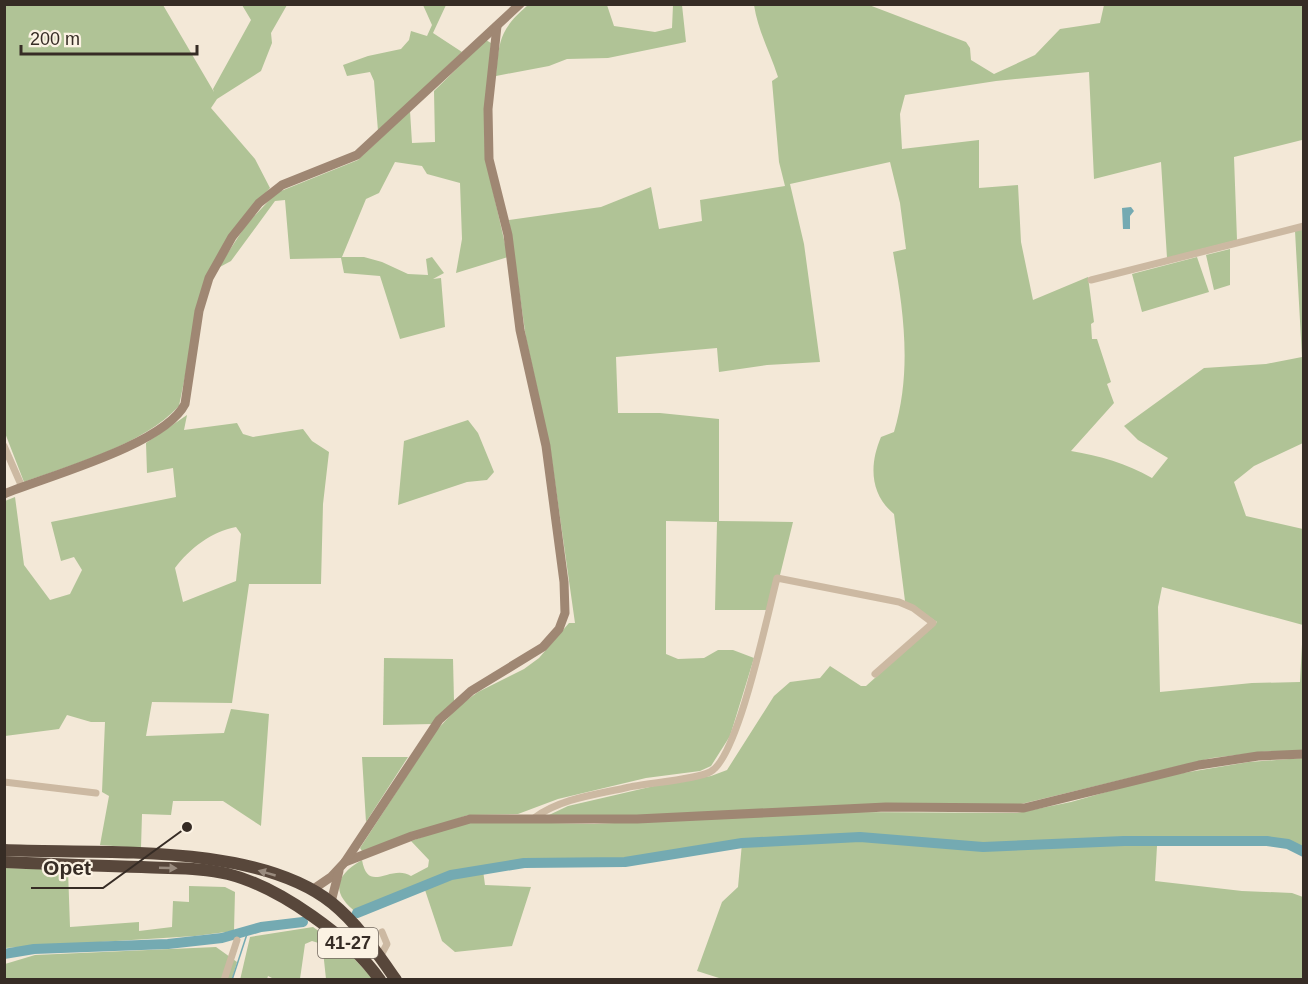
<svg xmlns="http://www.w3.org/2000/svg" width="1308" height="984" font-family="Helvetica,sans-serif">
<style>
.green{fill:#b0c396;fill-rule:evenodd}
.water{fill:#74aab2}
.lines{fill:none;stroke-linecap:round;stroke-linejoin:round}
.stream{stroke:#74aab2;stroke-width:1.5}
.river{stroke:#74aab2;stroke-width:10}
.street{stroke:#ccb9a2;stroke-width:7}
.secondary{stroke:#9f8773;stroke-width:9}
.highway{stroke:#58473b;stroke-width:12}
.oneway{fill:#998b7e}
.labels{text-anchor:middle;dominant-baseline:central;stroke-width:4.5;stroke-linejoin:round;paint-order:stroke}
.shield{fill:#fbf2e3;stroke:#71675e;stroke-width:1.5}
.shield-label{font-size:18px;font-weight:bold;fill:#362c25}
.leader{fill:none;stroke:#362c25;stroke-width:2}
.callout-dot{fill:#362c25;stroke:#fbf2e3;stroke-width:2}
.callout-label{font-size:21px;text-anchor:middle;font-weight:bold;fill:#362c25;stroke:#fbf2e3;stroke-width:4.5;stroke-linejoin:round;paint-order:stroke}
</style>
<rect width="100%" height="100%" fill="#f3e8d7"/>
<!-- green -->
<g class="green">
<path d="M 5,5 L 163,5 L 214,92 L 213,89 L 251,20 L 242,5 L 287,5 L 271,33 L 272,43 L 261,71 L 217,99 L 211,108 L 255,159 L 270,188 L 235,227 L 205,278 L 179,406 C 143,445 73,464 24,482 L 5,433 Z"/>
<path d="M 423,5 L 446,5 L 433,33 L 462,52 L 378,131 L 374,81 L 370,72 L 347,76 L 343,65 L 368,56 L 401,49 L 409,40 L 411,31 L 427,36 L 432,25 Z"/>
<path d="M 528,5 L 607,5 L 614,26 L 655,32 L 672,28 L 673,5 L 682,5 L 686,42 L 608,58 L 567,59 L 549,66 L 496,76 C 499,40 500,29 528,5 Z"/>
<path d="M 754,5 L 869,5 L 966,42 L 970,48 L 971,60 L 994,74 L 1035,55 L 1060,29 L 1100,23 L 1104,5 L 1303,5 L 1303,221 L 1302,140 L 1234,157 L 1237,240 L 1167,258 L 1161,162 L 1094,179 L 1089,72 L 996,81 L 905,95 L 900,114 L 902,149 L 979,140 L 979,188 L 1018,185 L 1021,242 L 1033,300 L 1088,277 L 1094,322 L 1091,324 L 1092,339 L 1097,339 L 1111,382 L 1107,384 L 1114,403 L 1071,451 C 1100,456 1126,463 1152,478 L 1168,458 L 1138,440 L 1124,426 L 1204,368 L 1266,364 L 1302,357 L 1295,231 L 1303,229 L 1303,443 L 1254,466 L 1234,482 L 1246,516 L 1303,529 L 1303,751 L 1270,751 L 1212,758 L 1021,804 L 665,815 L 549,815 L 568,806 L 667,783 L 711,776 L 727,770 L 774,696 L 790,682 L 820,678 L 830,666 L 861,686 L 866,686 L 937,622 L 905,601 L 894,514 C 870,494 869,465 881,437 L 894,432 C 912,372 904,312 893,252 L 906,249 L 900,203 L 890,162 L 790,184 L 804,244 L 820,362 L 767,365 L 719,372 L 717,348 L 616,357 L 618,413 L 660,413 L 719,419 L 719,521 L 793,522 L 780,575 L 776,575 L 767,610 L 715,610 L 717,522 L 666,521 L 666,654 L 678,659 L 704,658 L 718,650 L 733,650 L 754,658 L 730,736 L 711,766 L 700,771 L 646,778 L 558,799 L 518,814 L 468,815 L 362,851 L 360,848 L 436,731 L 459,706 L 478,692 L 524,669 L 539,658 L 569,623 L 575,623 L 550,447 L 526,338 L 509,220 L 601,207 L 651,187 L 659,229 L 702,221 L 700,200 L 785,186 L 779,162 L 772,81 L 778,77 C 770,52 758,31 754,5 ZM 1162,587 L 1303,625 L 1300,682 L 1252,683 L 1160,692 L 1158,607 Z"/>
<path d="M 486,40 L 491,43 L 484,131 L 487,165 L 508,257 L 456,273 L 462,239 L 460,183 L 427,174 L 422,166 L 395,162 L 379,193 L 366,199 L 342,257 L 364,257 L 382,262 L 408,274 L 428,275 L 426,259 L 432,257 L 444,273 L 433,279 L 441,278 L 445,327 L 400,339 L 380,276 L 344,273 L 341,258 L 290,259 L 285,200 L 275,201 L 231,261 L 218,268 L 246,225 L 276,193 L 358,160 L 410,111 L 412,143 L 435,142 L 434,91 Z"/>
<path d="M 1230,249 L 1230,285 L 1214,290 L 1206,255 Z"/>
<path d="M 1197,257 L 1209,292 L 1142,312 L 1132,274 Z"/>
<path d="M 187,415 L 184,430 L 237,423 L 243,434 L 253,437 L 303,429 L 312,441 L 329,452 L 323,504 L 321,584 L 249,584 L 232,703 L 152,702 L 146,736 L 224,733 L 231,709 L 269,714 L 261,826 L 223,801 L 173,801 L 171,815 L 142,814 L 141,848 L 100,845 L 109,796 L 102,792 L 105,722 L 91,722 L 67,715 L 59,729 L 5,736 L 5,501 L 15,497 L 24,565 L 50,600 L 70,594 L 82,570 L 74,557 L 61,561 L 51,522 L 176,497 L 173,468 L 147,473 L 146,443 ZM 236,527 L 241,534 L 236,581 L 183,602 L 175,568 C 189,549 212,531 236,527 Z"/>
<path d="M 468,420 L 478,433 L 494,472 L 487,480 L 467,482 L 398,505 L 404,441 Z"/>
<path d="M 384,658 L 453,659 L 454,701 L 433,724 L 383,725 Z"/>
<path d="M 362,757 L 408,757 L 366,822 Z"/>
<path d="M 1303,758 L 1303,852 L 1288,844 L 1267,841 L 1180,842 L 1157,846 L 1155,881 L 1242,891 L 1292,893 L 1303,897 L 1303,979 L 719,978 L 697,971 L 722,902 L 738,887 L 742,843 L 625,862 L 565,861 L 524,863 L 483,870 L 485,885 L 531,887 L 512,946 L 455,952 L 442,941 L 424,887 L 357,913 C 331,893 334,876 362,860 C 368,895 391,863 411,876 L 428,867 L 429,860 L 411,841 L 469,821 L 594,824 L 844,812 L 1017,813 L 1071,802 L 1159,777 L 1249,762 Z"/>
<path d="M 5,868 L 68,870 L 70,927 L 139,922 L 139,931 L 172,927 L 173,901 L 189,902 L 189,886 L 225,887 L 235,892 L 234,931 L 195,936 L 5,948 Z"/>
<path d="M 313,927 L 347,951 L 373,979 L 326,979 L 323,951 L 325,945 L 312,941 L 305,944 L 300,979 L 274,979 L 268,976 L 267,979 L 240,980 L 250,937 Z"/>
<path d="M 216,947 L 237,962 L 232,979 L 5,980 L 5,964 L 35,955 Z"/>
</g>
<!-- water -->
<path class="water" d="M 1131,207 L 1134,211 L 1130,216 L 1130,229 L 1123,229 L 1122,208 Z"/>
<g class="lines">
<!-- stream -->
<path class="stream" d="M 232,980 L 248,931"/>
<!-- river -->
<g class="river">
<path d="M 357,913 L 451,875 L 524,863 L 625,862 L 742,843 L 860,837 L 983,847 L 1124,841 L 1267,841 L 1288,844 L 1304,852"/>
<path d="M 4,954 L 34,949 L 168,944 L 222,938 L 261,927 L 303,922"/>
</g>
<!-- street -->
<g class="street">
<path d="M 1091,280 L 1304,226"/>
<path d="M 4,446 L 22,487"/>
<path d="M 4,782 L 96,793"/>
<path d="M 534,818 C 560,799 593,795 625,788 C 646,783 694,780 710,772 C 738,759 768,612 777,578 L 899,602 L 913,608 L 933,623 L 875,674"/>
<path d="M 380,957 L 387,944 L 382,932"/>
<path d="M 224,980 L 237,940"/>
</g>
<!-- secondary -->
<g class="secondary">
<path d="M 4,494 C 48,476 164,445 185,404 L 199,311 L 209,278 L 232,237 L 259,203 L 282,185 L 357,155 L 520,4"/>
<path d="M 345,862 L 412,836 L 470,819 L 637,819 L 886,807 L 1024,808 L 1199,765 L 1258,756 L 1304,754"/>
<path d="M 312,890 L 331,877 L 345,862 L 439,720 L 471,691 L 543,647 L 559,629 L 565,613 L 564,582 L 546,446 L 520,330 L 508,235 L 489,159 L 488,109 L 497,26"/>
<path d="M 331,902 L 339,871"/>
</g>
<!-- highway -->
<g class="highway">
<path d="M 4,850 C 98,854 256,842 332,903 C 358,924 377,953 396,980"/>
<path d="M 4,862 C 50,864 96,866 142,867 C 170,869 200,867 228,874 C 279,887 350,937 380,980"/>
</g>
</g>
<!-- one-way arrows -->
<defs><path id="oneway-solid" d="M-6-.8H1V-3.2L6.5 0L1 3.2V.8H-6Z" transform="scale(1.5)"/></defs>
<g class="oneway">
<use href="#oneway-solid" transform="translate(168 868) rotate(2)"/>
<use href="#oneway-solid" transform="translate(267 873) rotate(-164)"/>
</g>
<g class="labels">
<!-- shield labels -->
<rect class="shield" x="318" y="928" width="60" height="30" rx="4.5"/>
<g class="shield-label">
<text x="348" y="943">41-27</text>
</g>
</g>
<!-- callouts -->
<path class="leader" d="M187 827L103 888H31"/>
<circle class="callout-dot" cx="187" cy="827" r="6"/>
<g class="callout-label">
<text x="67" y="875">Opet</text>
</g>
<!-- border -->
<rect width="1308" height="984" fill="none" stroke="#362c25" stroke-width="12"/>
<!-- scale -->
<path d="M21 45v9h176v-9" fill="none" stroke="#362c25" stroke-width="3"/>
<text x="30" y="45" font-size="18" fill="#362c25" stroke="#fbf2e3" stroke-width="4.5" paint-order="stroke">200 m</text>
</svg>
